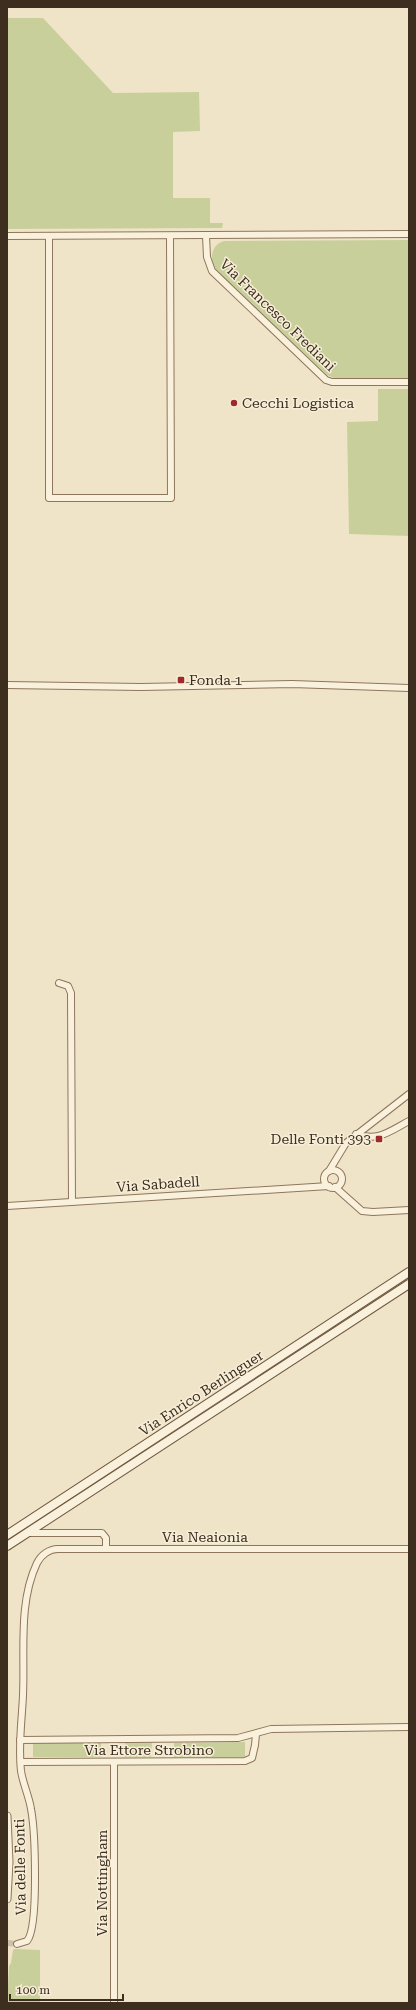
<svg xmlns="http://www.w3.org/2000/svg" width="416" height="2010" font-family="'Roboto Serif',serif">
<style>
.green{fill:#c9cf9b}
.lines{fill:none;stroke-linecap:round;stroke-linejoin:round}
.minor-tunnel{stroke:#ccc0a6;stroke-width:6;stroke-dasharray:6 3;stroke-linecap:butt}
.minor-casing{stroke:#8d765c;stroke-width:8}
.tertiary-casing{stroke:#8d765c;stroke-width:9}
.secondary-casing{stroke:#6f573f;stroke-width:10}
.minor{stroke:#faf1dc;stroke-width:6}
.tertiary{stroke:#faf1dc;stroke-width:7}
.secondary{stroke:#faf1dc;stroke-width:8}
.poi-dot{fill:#9e2a2b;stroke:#f7eed8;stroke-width:1.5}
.labels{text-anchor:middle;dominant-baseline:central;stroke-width:3;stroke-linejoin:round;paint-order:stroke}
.street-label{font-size:14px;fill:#3d2e20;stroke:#f7eed8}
.poi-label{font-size:14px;fill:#3d2e20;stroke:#f7eed8;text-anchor:start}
</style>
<rect width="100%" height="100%" fill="#f0e4c8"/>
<!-- green -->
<g class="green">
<path d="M 7,18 L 43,18 L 113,93 L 199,92 L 200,131 L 173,132 L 173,198 L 210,198 L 210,223 L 223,223 L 222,228 L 7,229 Z"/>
<path d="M 409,240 L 409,378 L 334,378 L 327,375 L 217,271 C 209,261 210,245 224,241 Z"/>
<path d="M 378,389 L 409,389 L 409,536 L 349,534 L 347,422 L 378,421 Z"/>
<path d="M 33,1742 L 101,1743 L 101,1757 L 33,1757 Z"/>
<path d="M 125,1742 L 152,1743 L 151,1757 L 125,1757 Z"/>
<path d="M 245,1742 L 245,1757 L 174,1757 L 174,1743 Z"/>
<path d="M 15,1949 L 40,1950 L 40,2003 L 7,2003 L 9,1966 L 11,1963 L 13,1950 Z"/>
</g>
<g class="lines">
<!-- minor-tunnel -->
<path class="minor-tunnel" d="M 7,1943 L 17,1944"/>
<defs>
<g id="minor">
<path d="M 7,236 L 409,234"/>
<path d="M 49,236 L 49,498 L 171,498 L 170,236"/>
<path d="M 206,236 L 207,257 L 212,271 L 326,380 L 332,382 L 409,382"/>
<path d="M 7,685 L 141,687 L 292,684 L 409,688"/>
<path d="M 59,983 L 68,986 L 71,993 L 72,1202"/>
<path d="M 356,1134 C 378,1142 390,1131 409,1121"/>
<circle cx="333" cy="1179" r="9"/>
<path d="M 329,1171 L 346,1143 L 409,1094"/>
<path d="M 335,1187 L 362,1211 L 373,1212 L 409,1210"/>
<path d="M 7,1206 L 329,1186"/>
<path d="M 27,1533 L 102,1533 L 106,1538 L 106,1549"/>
<path d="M 20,1740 L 238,1738 L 271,1729 L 409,1727"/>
<path d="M 21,1762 L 245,1761 L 252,1758 L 255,1745 L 256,1734"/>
<path d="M 114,1762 L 114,2003"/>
<path d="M 17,1944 L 27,1941 C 39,1927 35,1830 31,1809 C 29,1796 23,1784 21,1771 C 18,1745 22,1720 23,1695 C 25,1652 18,1603 37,1563 C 41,1555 49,1549 58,1549 L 409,1549"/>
</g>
<path id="tertiary" d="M 7,1816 L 9,1862 L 7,1899"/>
<g id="secondary">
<path d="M 7,1535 L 409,1272"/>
<path d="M 7,1546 L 409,1284"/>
</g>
</defs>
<!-- minor casing -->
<use href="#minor" class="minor-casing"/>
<!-- tertiary casing -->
<use href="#tertiary" class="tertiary-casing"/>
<!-- secondary casing -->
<use href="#secondary" class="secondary-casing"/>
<!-- minor -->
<use href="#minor" class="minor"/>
<!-- tertiary -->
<use href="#tertiary" class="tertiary"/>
<!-- secondary -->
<use href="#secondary" class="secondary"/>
</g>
<!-- markers -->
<g class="poi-dot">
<circle cx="234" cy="403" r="4"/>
<rect x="177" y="676" width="8" height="8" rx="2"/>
<rect x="375" y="1135" width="8" height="8" rx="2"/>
</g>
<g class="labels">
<!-- street labels -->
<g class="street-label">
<text transform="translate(278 315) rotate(44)">Via Francesco Frediani</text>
<text transform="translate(158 1184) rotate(-4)">Via Sabadell</text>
<text transform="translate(201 1393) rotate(-33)">Via Enrico Berlinguer</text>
<text x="205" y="1537">Via Neaionia</text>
<text x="149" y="1750">Via Ettore Strobino</text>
<text transform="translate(20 1867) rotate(-91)">Via delle Fonti</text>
<text transform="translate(102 1883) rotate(-90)">Via Nottingham</text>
</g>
<!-- poi labels -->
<g class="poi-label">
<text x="242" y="403">Cecchi Logistica</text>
<text x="189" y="680">Fonda 1</text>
<text x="371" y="1139" text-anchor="end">Delle Fonti 393</text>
</g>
</g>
<!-- border -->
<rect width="416" height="2010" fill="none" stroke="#3d2e20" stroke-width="16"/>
<!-- scale -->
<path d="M10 1994v6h113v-6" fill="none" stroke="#3d2e20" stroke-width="2"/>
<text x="16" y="1994" font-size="12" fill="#3d2e20" stroke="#f7eed8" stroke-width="3" paint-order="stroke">100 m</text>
</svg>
